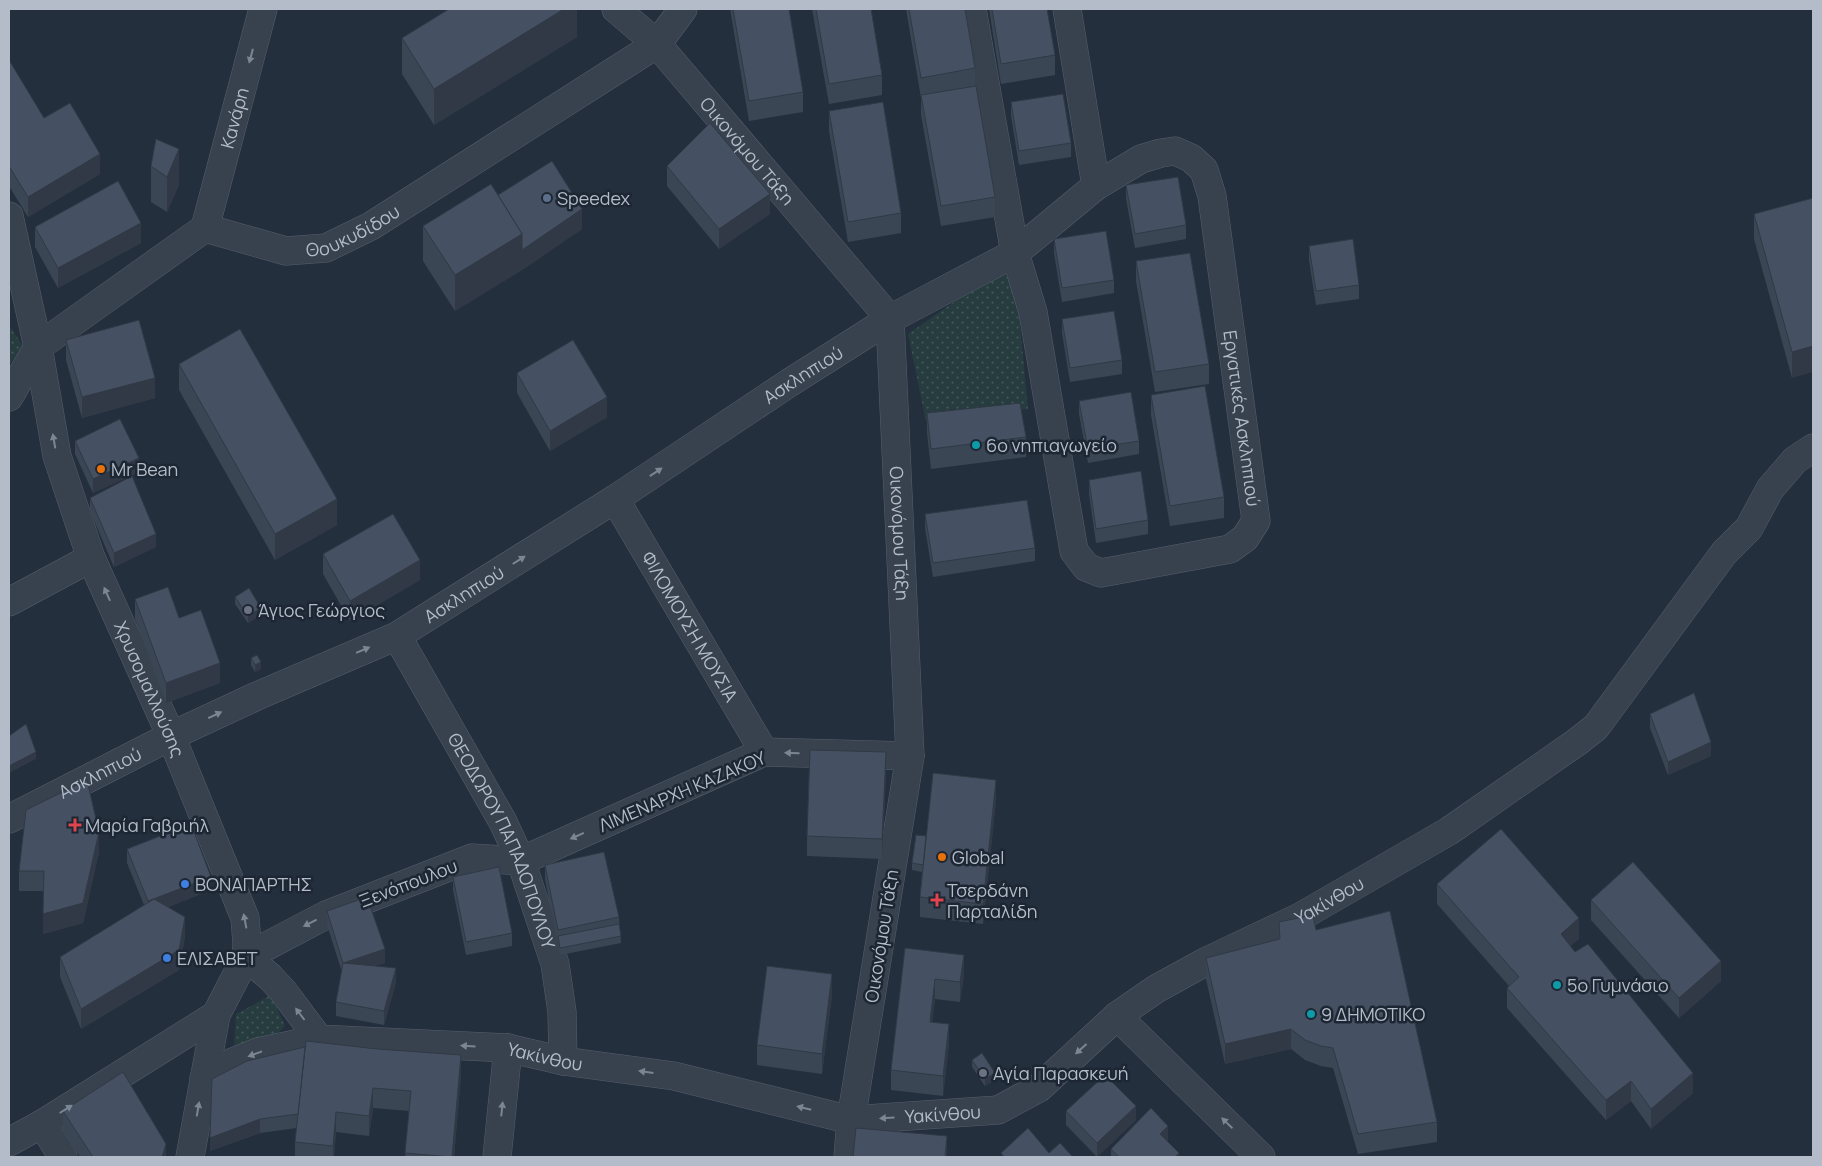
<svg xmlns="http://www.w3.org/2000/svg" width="1822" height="1166" font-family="Manrope,sans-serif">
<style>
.park{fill:url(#park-dots)}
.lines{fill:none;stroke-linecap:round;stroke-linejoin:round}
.minor-casing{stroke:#565f6c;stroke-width:29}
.minor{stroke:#38414e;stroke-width:28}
.wall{fill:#3b4654}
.shaded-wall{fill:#303945}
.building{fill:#455162;stroke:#303945}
.oneway{fill:#7c8592}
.service-dot{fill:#5c6f8a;stroke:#1d2633;stroke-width:2}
.culture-dot{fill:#0f9aa8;stroke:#1d2633;stroke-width:2}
.food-dot{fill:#e8710a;stroke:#1d2633;stroke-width:2}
.worship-dot{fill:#6b7280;stroke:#1d2633;stroke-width:2}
.health-dot{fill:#e0444e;stroke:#1d2633;stroke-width:2}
.shop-dot{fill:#3f7fe0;stroke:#1d2633;stroke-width:2}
.labels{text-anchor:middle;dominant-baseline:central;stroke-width:5;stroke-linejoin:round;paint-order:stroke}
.street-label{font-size:18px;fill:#b4bcc9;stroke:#1d2633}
.poi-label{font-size:18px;fill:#b4bcc9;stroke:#1d2633;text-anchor:start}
</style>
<defs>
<pattern id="park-dots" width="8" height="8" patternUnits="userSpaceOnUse" patternTransform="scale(1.25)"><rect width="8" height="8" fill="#263c3f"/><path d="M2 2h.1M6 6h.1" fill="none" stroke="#435659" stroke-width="1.8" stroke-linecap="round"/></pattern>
</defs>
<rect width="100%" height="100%" fill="#242f3e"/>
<!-- park -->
<g class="park">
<path d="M 1001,269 L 1017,291 L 1028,409 L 926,422 L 908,334 Z"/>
<path d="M 9,325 L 23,346 L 9,365 Z"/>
<path d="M 271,995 L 285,1026 L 258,1052 L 233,1062 L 236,1014 Z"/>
</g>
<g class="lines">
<defs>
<g id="minor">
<path id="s1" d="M 616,9 L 657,44 L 890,319 L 910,756 L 851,1120 L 848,1157"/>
<path d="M 1067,9 L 1096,186"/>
<path id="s2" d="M 9,216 L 38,347 L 57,456 L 91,558 L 171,736 L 245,918 L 247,944 L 246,957 L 216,1015 L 190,1157"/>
<path id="s3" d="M 205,228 L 263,9"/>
<path id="s4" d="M 9,397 L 38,347 L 205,228 L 286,251 L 326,248 L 371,226 L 657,44 L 683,9"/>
<path id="s5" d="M 615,499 L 764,752"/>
<path d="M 9,602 L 91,558"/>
<path id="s6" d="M 397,636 L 503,822 L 521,861 L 555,964 L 562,1012 L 563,1061"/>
<path id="s7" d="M 910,756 L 764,752 L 521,861 L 472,858 L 326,915 L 246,957 L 270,977 L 283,991 L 319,1039 L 508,1048 L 563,1061 L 674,1076 L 851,1120 L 998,1110 L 1039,1088 L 1117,1016 L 1156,989 L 1207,961 L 1300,917 L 1449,831 L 1577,742 L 1596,727 L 1724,553 L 1749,528 L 1770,489 L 1795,460 L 1813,448"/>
<path id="s8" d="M 9,819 L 171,736 L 257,696 L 397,636 L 615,499 L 789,383 L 890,319 L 1015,253 L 1096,186 L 1141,159 L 1161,153 L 1175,151 L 1191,158 L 1204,170 L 1212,196 L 1256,521 L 1245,538 L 1230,549 L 1101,573 L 1086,567 L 1074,551 L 1033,312 L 1015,253 L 972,9"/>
<path d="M 1117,1016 L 1261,1157"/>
<path d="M 204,1078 L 233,1062 L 258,1052 L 319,1039"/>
<path d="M 42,1124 L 63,1157"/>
<path d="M 9,1142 L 42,1124 L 216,1015"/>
<path d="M 497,1157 L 508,1048"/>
</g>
</defs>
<!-- minor casing -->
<use href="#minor" class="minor-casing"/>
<!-- minor -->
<use href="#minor" class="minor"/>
</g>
<!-- wall -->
<g class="wall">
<path d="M 577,9 L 577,37 L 434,125 L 402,74 L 402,38 Z"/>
<path d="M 730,9 L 789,9 L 803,92 L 803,112 L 749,121 Z"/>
<path d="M 812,9 L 871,9 L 882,75 L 882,95 L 829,104 Z"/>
<path d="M 906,9 L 965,9 L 975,68 L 975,86 L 995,197 L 995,217 L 941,226 L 921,115 L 921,98 Z"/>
<path d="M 989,9 L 1047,9 L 1055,55 L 1055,75 L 1001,84 Z"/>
<path d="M 9,60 L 44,118 L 100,174 L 28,217 L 9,186 Z"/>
<path d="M 1011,102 L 1071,143 L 1071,157 L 1019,165 L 1011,116 Z"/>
<path d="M 829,111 L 901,213 L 901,233 L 848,242 L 829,131 Z"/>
<path d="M 156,139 L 179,185 L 167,212 L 151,202 L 151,166 Z"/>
<path d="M 667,166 L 770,214 L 719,249 L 667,186 Z"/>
<path d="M 1126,185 L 1186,225 L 1186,239 L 1135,248 L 1126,199 Z"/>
<path d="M 498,195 L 582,229 L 522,270 L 455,311 L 423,261 L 423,226 Z"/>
<path d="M 1813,198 L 1792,378 L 1754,239 L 1754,214 Z"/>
<path d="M 35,227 L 141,243 L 58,288 L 35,247 Z"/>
<path d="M 1054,239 L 1114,280 L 1114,293 L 1062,302 L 1054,253 Z"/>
<path d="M 1309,246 L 1359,285 L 1359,299 L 1316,305 L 1309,260 Z"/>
<path d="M 1136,261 L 1209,364 L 1209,384 L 1155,392 L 1136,281 Z"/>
<path d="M 1062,319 L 1122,360 L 1122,374 L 1070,382 L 1062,333 Z"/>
<path d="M 66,340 L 155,398 L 82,418 L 66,360 Z"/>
<path d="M 179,364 L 337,525 L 275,560 L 179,390 Z"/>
<path d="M 517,373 L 607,417 L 550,451 L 517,393 Z"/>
<path d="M 1151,395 L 1224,497 L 1224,518 L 1170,526 L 1151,415 Z"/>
<path d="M 1079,401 L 1139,441 L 1139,454 L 1088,463 L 1079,414 Z"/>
<path d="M 927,413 L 1026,437 L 1026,457 L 931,469 L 927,433 Z"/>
<path d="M 75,441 L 139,472 L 93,493 L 75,454 Z"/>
<path d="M 1089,480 L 1148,520 L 1148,534 L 1096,543 L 1089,494 Z"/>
<path d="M 90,498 L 156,547 L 114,567 L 90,511 Z"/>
<path d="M 925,514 L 1035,548 L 1035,561 L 933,577 L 925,528 Z"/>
<path d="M 323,554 L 420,580 L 350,621 L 323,574 Z"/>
<path d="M 235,597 L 261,615 L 248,623 L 235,604 Z"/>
<path d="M 135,599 L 220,683 L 166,703 L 135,619 Z"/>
<path d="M 251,658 L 261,669 L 255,672 L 251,665 Z"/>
<path d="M 1650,714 L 1711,756 L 1668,775 L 1650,728 Z"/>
<path d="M 886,772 L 882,859 L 807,856 L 807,836 Z"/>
<path d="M 996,800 L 983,924 L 920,917 L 920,897 L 922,872 L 912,870 L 912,863 L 926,836 Z"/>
<path d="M 127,849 L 211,890 L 168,907 L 185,937 L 179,970 L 81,1029 L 60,977 L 60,957 L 144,905 L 127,863 Z"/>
<path d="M 99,852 L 83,923 L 43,934 L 44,891 L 19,891 L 19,871 Z"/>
<path d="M 545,865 L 619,917 L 621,943 L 560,955 L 545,879 Z"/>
<path d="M 453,877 L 512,933 L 512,946 L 466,955 L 453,890 Z"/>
<path d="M 1437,884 L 1579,939 L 1570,946 L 1693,1093 L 1651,1129 L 1631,1101 L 1606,1120 L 1507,1008 L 1507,988 L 1509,986 L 1437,904 Z"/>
<path d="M 1591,900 L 1721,981 L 1679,1018 L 1591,920 Z"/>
<path d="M 327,911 L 385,963 L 375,966 L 396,982 L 384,1025 L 336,1016 L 336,1002 L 342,972 L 327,925 Z"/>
<path d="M 1279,922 L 1316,930 L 1437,1122 L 1437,1142 L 1358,1154 L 1333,1068 L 1321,1066 L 1305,1060 L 1291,1049 L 1225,1064 L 1206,979 L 1206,958 L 1279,939 Z"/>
<path d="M 905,948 L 964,975 L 960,1002 L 935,999 L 932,1022 L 949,1044 L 943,1096 L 891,1090 L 891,1070 Z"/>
<path d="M 832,995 L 822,1074 L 757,1065 L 757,1045 Z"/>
<path d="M 972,1060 L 995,1080 L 985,1086 L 972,1067 Z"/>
<path d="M 461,1075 L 454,1157 L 405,1157 L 409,1111 L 373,1108 L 369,1136 L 336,1132 L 334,1157 L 295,1157 L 295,1142 L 297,1128 L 260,1133 L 210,1151 L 212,1079 Z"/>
<path d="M 63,1111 L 166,1157 L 80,1157 L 63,1131 Z"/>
<path d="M 1066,1111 L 1136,1120 L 1097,1157 L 1066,1125 Z"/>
<path d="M 1168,1142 L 1179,1157 L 1111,1157 L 1111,1149 Z"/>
</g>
<!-- shaded-wall -->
<g class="shaded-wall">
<path d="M 564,9 L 577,9 L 577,37 L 434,125 L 434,89 Z"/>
<path d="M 179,149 L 179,185 L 167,212 L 167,177 Z"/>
<path d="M 100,154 L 100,174 L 28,217 L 28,197 Z"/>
<path d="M 770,194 L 770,214 L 719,249 L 719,229 Z"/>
<path d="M 582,209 L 582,229 L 522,270 L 455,311 L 455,275 L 522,234 Z"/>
<path d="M 141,223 L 141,243 L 58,288 L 58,268 Z"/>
<path d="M 1813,346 L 1813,372 L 1792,378 L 1792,352 Z"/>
<path d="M 155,378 L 155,398 L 82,418 L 82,397 Z"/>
<path d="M 607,397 L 607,417 L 550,451 L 550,431 Z"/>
<path d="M 139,458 L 139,472 L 93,493 L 93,479 Z"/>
<path d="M 337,499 L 337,525 L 275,560 L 275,534 Z"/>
<path d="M 156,534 L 156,547 L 114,567 L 114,553 Z"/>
<path d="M 420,560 L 420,580 L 350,621 L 350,601 Z"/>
<path d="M 261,608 L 261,615 L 248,623 L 248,616 Z"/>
<path d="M 261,662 L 261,669 L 255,672 L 255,665 Z"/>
<path d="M 220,663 L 220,683 L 166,703 L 166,683 Z"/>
<path d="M 1711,742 L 1711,756 L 1668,775 L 1668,762 Z"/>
<path d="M 36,752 L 36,759 L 9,773 L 9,766 Z"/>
<path d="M 886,752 L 886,772 L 882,859 L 882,839 Z"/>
<path d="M 996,780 L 996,800 L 983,924 L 983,904 Z"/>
<path d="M 99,832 L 99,852 L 83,923 L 43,934 L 43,914 Z"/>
<path d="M 211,877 L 211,890 L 148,915 L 148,901 Z"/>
<path d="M 185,917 L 185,937 L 179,970 L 81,1029 L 81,1009 Z"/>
<path d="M 1579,918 L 1579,939 L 1561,954 L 1561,934 Z"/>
<path d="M 385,949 L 385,963 L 343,977 L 343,963 Z"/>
<path d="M 964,955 L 964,975 L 960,1002 L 960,982 Z"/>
<path d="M 1721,961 L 1721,981 L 1679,1018 L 1679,998 Z"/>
<path d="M 396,968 L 396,982 L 384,1025 L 384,1011 Z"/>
<path d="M 832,974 L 832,995 L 822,1074 L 822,1054 Z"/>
<path d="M 935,979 L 935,999 L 930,1042 L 930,1022 Z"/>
<path d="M 949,1024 L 949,1044 L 943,1096 L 943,1076 Z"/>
<path d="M 1291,1029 L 1291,1049 L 1225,1064 L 1225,1044 Z"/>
<path d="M 461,1055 L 461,1075 L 454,1157 L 452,1157 Z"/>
<path d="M 995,1073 L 995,1080 L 985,1086 L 985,1079 Z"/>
<path d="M 1693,1073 L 1693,1093 L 1651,1129 L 1651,1109 Z"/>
<path d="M 1631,1081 L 1631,1101 L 1606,1120 L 1606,1100 Z"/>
<path d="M 373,1088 L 373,1108 L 369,1136 L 369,1116 Z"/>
<path d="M 1136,1106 L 1136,1120 L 1097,1157 L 1097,1143 Z"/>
<path d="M 336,1112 L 336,1132 L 334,1157 L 333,1157 L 333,1146 Z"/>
<path d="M 260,1119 L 260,1133 L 210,1151 L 210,1138 Z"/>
<path d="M 1168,1126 L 1168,1146 L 1160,1134 Z"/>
<path d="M 947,1136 L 947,1157 L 945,1157 Z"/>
<path d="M 166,1144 L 166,1157 L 162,1157 Z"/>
<path d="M 1179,1153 L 1179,1157 L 1175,1157 Z"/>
</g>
<!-- building -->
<g class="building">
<path d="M 449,9 L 564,9 L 434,89 L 402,38 Z"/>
<path d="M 733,9 L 789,9 L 803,92 L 749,101 Z"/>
<path d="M 816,9 L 871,9 L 882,75 L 829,84 Z"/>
<path d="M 909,9 L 965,9 L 975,68 L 921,78 Z"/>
<path d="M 992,9 L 1047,9 L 1055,55 L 1001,64 Z"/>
<path d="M 9,60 L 44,118 L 70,103 L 100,154 L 28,197 L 9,166 Z"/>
<path d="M 976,86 L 995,197 L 941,206 L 921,95 Z"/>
<path d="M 1063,94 L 1071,143 L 1019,151 L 1011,102 Z"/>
<path d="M 883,102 L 901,213 L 848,222 L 829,111 Z"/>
<path d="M 710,123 L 770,194 L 719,229 L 667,166 Z"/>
<path d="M 156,139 L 179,149 L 167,177 L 151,166 Z"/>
<path d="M 552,161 L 582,209 L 522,250 L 522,234 L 498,195 Z"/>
<path d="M 1178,177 L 1186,225 L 1135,234 L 1126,185 Z"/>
<path d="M 118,181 L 141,223 L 58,268 L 35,227 Z"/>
<path d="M 491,184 L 522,234 L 455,275 L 423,226 Z"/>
<path d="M 1813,198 L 1813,346 L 1792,352 L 1754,214 Z"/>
<path d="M 1106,231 L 1114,280 L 1062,288 L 1054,239 Z"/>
<path d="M 1353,239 L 1359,285 L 1316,291 L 1309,246 Z"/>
<path d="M 1190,253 L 1209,364 L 1155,372 L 1136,261 Z"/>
<path d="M 1114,311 L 1122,360 L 1070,368 L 1062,319 Z"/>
<path d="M 139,320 L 155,378 L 82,397 L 66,340 Z"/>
<path d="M 240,329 L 337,499 L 275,534 L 179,364 Z"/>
<path d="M 573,340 L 607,397 L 550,431 L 517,373 Z"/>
<path d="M 1205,386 L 1224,497 L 1170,506 L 1151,395 Z"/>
<path d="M 1131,392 L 1139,441 L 1088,449 L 1079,401 Z"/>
<path d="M 1020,403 L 1026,437 L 931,449 L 927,413 Z"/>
<path d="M 120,419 L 139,458 L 93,479 L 75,441 Z"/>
<path d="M 1141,471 L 1148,520 L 1096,529 L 1089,480 Z"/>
<path d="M 132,476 L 156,534 L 114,553 L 90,498 Z"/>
<path d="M 1027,500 L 1035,548 L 933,563 L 925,514 Z"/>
<path d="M 393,514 L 420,560 L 350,601 L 323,554 Z"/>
<path d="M 168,587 L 179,618 L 201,610 L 220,663 L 166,683 L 135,599 Z"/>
<path d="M 249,588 L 261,608 L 248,616 L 235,597 Z"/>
<path d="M 257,655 L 261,662 L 255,665 L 251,658 Z"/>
<path d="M 1694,693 L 1711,742 L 1668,762 L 1650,714 Z"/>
<path d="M 26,724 L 36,752 L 9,766 L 9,736 Z"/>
<path d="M 810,750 L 886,752 L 882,839 L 807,836 Z"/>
<path d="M 933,773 L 996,780 L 983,904 L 920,897 Z"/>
<path d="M 87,780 L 99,832 L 83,903 L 43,914 L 44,871 L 19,871 L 26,810 Z"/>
<path d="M 191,824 L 211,877 L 148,901 L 127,849 Z"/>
<path d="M 1501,829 L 1579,918 L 1561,934 L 1575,952 L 1588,944 L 1693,1073 L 1651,1109 L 1631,1081 L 1606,1100 L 1507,988 L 1519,977 L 1437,884 Z"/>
<path d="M 916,835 L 926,836 L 923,865 L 912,863 Z"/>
<path d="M 604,852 L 619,917 L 558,930 L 545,865 Z"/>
<path d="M 1633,862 L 1721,961 L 1679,998 L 1591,900 Z"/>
<path d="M 499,867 L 512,933 L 466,942 L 453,877 Z"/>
<path d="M 367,897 L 385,949 L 343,963 L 327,911 Z"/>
<path d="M 154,899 L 185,917 L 179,950 L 81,1009 L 60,957 Z"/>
<path d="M 1390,911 L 1437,1122 L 1358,1134 L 1333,1048 L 1321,1046 L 1305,1040 L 1291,1029 L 1225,1044 L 1206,958 L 1280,939 L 1279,922 L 1313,915 L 1316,930 Z"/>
<path d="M 619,924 L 621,936 L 560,948 L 558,936 Z"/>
<path d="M 905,948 L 964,955 L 960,982 L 935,979 L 930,1022 L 949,1024 L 943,1076 L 891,1070 Z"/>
<path d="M 343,963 L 396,968 L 384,1011 L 336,1002 Z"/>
<path d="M 767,966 L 832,974 L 822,1054 L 757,1045 Z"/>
<path d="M 306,1041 L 377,1049 L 461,1055 L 452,1157 L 405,1153 L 411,1091 L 373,1088 L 369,1116 L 336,1112 L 333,1146 L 295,1142 Z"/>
<path d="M 305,1047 L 298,1114 L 260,1119 L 210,1138 L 212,1079 L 247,1061 Z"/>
<path d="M 982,1053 L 995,1073 L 985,1079 L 972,1060 Z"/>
<path d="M 123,1072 L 166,1144 L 162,1157 L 93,1157 L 63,1111 Z"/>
<path d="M 1105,1075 L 1136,1106 L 1097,1143 L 1066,1111 Z"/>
<path d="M 1151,1108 L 1168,1126 L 1160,1134 L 1179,1153 L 1175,1157 L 1119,1157 L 1111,1149 Z"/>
<path d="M 856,1128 L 947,1136 L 945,1157 L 853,1157 Z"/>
<path d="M 1028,1128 L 1049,1153 L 1060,1143 L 1073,1157 L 1004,1157 L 1001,1153 Z"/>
</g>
<!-- one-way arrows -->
<defs><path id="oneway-solid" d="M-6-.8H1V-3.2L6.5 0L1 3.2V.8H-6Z" transform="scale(1.25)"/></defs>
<g class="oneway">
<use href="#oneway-solid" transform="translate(251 56) rotate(105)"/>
<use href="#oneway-solid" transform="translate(54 441) rotate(-100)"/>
<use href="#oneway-solid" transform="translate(656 472) rotate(-34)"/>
<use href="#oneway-solid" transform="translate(519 560) rotate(-32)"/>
<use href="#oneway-solid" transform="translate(107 594) rotate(-114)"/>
<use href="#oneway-solid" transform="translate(363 650) rotate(-23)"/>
<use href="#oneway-solid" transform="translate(215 715) rotate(-25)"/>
<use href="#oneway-solid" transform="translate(792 753) rotate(-179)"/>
<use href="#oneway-solid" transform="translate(577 836) rotate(156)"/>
<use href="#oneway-solid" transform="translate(245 921) rotate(-101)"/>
<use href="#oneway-solid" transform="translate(310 923) rotate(153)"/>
<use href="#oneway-solid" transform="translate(300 1014) rotate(-127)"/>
<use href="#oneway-solid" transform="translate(468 1046) rotate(-177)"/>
<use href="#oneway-solid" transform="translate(1081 1049) rotate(138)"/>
<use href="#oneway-solid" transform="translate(255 1054) rotate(160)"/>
<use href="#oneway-solid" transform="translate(646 1072) rotate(-172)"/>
<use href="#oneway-solid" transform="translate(804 1108) rotate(-166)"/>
<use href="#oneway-solid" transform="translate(66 1109) rotate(-32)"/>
<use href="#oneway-solid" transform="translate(198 1109) rotate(-80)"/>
<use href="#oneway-solid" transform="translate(502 1109) rotate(-84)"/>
<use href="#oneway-solid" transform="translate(887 1118) rotate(177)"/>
<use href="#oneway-solid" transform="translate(1227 1123) rotate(-136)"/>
</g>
<!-- markers -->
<circle class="service-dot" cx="547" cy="198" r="5"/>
<g class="culture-dot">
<circle cx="976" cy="445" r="5"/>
<circle cx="1557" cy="985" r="5"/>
<circle cx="1311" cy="1014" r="5"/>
</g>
<g class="food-dot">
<circle cx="101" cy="469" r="5"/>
<circle cx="942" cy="857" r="5"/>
</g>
<g class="worship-dot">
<circle cx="248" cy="610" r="5"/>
<circle cx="983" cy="1073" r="5"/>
</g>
<g class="health-dot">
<path d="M72.5 817.5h5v5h5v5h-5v5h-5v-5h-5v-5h5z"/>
<path d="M934.5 892.5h5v5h5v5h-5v5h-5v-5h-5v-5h5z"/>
</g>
<g class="shop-dot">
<circle cx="185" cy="884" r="5"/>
<circle cx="167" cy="958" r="5"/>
</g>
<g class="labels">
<!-- street labels -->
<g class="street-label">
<text stroke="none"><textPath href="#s3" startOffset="114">Κανάρη</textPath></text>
<text stroke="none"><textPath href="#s1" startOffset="194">Οικονόμου Τάξη</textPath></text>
<text stroke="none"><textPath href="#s4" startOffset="418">Θουκυδίδου</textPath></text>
<text stroke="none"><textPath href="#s8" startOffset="912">Ασκληπιού</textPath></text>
<text stroke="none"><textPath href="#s8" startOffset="1636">Εργατικές Ασκληπιού</textPath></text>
<text stroke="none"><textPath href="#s1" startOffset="629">Οικονόμου Τάξη</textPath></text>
<text stroke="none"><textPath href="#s8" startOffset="508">Ασκληπιού</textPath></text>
<text stroke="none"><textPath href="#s5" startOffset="148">ΦΙΛΟΜΟΥΣΗ ΜΟΥΣΙΑ</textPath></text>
<text stroke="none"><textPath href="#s2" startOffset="496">Χρυσομαλλούσης</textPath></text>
<text stroke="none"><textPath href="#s8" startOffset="102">Ασκληπιού</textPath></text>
<text transform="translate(682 791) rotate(-23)">ΛΙΜΕΝΑΡΧΗ ΚΑΖΑΚΟΥ</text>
<text stroke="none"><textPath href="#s6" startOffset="231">ΘΕΟΔΩΡΟΥ ΠΑΠΑΔΟΠΟΥΛΟΥ</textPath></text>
<text transform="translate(408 883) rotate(-21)">Ξενόπουλου</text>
<text stroke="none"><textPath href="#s7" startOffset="1901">Υακίνθου</textPath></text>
<text transform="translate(881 936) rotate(-81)">Οικονόμου Τάξη</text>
<text stroke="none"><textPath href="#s7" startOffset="1046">Υακίνθου</textPath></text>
<text stroke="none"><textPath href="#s7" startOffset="1451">Υακίνθου</textPath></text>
</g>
<!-- poi labels -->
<g class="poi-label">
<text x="557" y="198">Speedex</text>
<text x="986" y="445">6ο νηπιαγωγείο</text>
<text x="111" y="469">Mr Bean</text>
<text x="258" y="610">Άγιος Γεώργιος</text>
<text x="85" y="825">Μαρία Γαβριήλ</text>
<text x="952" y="857">Global</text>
<text x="195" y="884">ΒΟΝΑΠΑΡΤΗΣ</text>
<text x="947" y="890">Τσερδάνη<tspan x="947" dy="21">Παρταλίδη</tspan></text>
<text x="177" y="958">ΕΛΙΣΑΒΕΤ</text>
<text x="1567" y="985">5o Γυμνάσιο</text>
<text x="1321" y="1014">9 ΔΗΜΟΤΙΚΟ</text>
<text x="993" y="1073">Αγία Παρασκευή</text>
</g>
</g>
<!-- border -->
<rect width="1822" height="1166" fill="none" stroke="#b4bcc9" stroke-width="20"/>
</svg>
